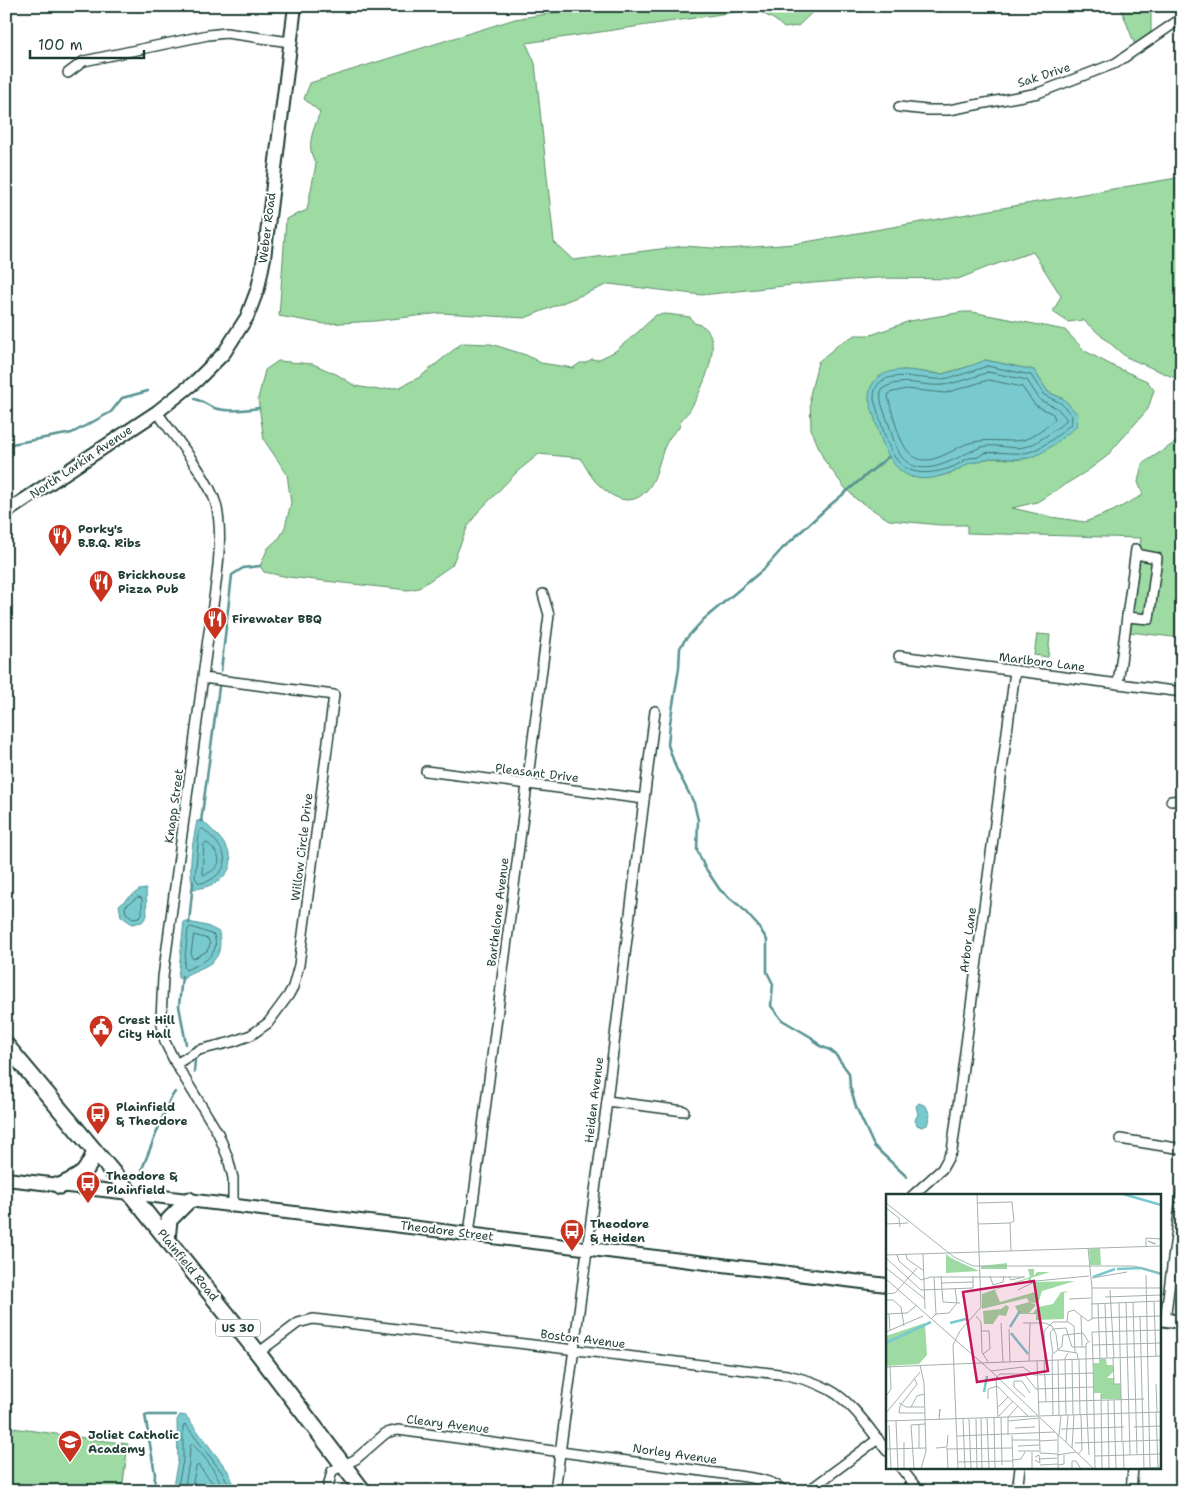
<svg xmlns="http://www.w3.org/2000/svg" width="1188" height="1497" font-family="'Shantell Sans',sans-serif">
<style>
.green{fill:#9ddba2;stroke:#5e8c6b;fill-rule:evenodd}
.water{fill:#79cacf;stroke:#559291}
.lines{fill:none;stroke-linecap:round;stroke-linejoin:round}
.shore{stroke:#437572;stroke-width:1}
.stream{stroke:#559291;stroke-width:2.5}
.street-casing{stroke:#1f3d34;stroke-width:12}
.secondary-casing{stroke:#1f3d34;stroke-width:16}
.primary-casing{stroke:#1f3d34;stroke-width:19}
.street{stroke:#fff;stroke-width:9}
.secondary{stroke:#fff;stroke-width:12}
.primary{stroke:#fff;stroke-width:15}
.labels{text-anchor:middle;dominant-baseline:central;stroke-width:4;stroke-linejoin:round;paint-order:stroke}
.shield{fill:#fff;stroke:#627771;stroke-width:1}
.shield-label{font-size:11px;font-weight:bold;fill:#1f3d34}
.street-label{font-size:12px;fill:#1f3d34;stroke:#fff}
.poi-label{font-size:12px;font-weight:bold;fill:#1f3d34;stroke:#fff;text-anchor:start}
.inset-river{fill:none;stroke:#79cacf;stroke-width:2.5}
.inset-road{fill:none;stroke:#a5b1ae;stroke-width:1}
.view{fill:#c2185b;fill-opacity:0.15;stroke:#c2185b;stroke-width:2.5}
.inset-edge{fill:none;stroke:#1f3d34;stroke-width:2.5}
</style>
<rect width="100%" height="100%" fill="#fff"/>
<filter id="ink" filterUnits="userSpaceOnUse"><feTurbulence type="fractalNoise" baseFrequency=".02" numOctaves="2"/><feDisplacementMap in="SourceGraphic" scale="10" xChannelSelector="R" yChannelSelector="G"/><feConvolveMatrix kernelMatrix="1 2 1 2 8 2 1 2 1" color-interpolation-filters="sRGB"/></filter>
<g filter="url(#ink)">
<!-- green -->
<g class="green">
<path d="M 596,6 L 819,6 L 798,26 L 784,28 L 775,20 L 755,9 L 526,43 L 535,63 L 554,242 L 573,260 L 684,246 L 727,249 L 794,244 L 1182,177 L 1182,381 L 1126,357 L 1083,320 L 1068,322 L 1053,312 L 1061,296 L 1033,252 L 988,267 L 958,279 L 876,278 L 801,284 L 702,295 L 609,284 L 525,318 L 441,313 L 375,321 L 325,324 L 279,316 L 286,219 L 307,210 L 316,164 C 305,145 313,132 320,112 L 304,99 L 310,83 L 515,19 Z"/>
<path d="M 1120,6 L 1151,6 L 1151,34 L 1135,45 Z"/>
<path d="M 963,312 L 972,312 L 1065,330 L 1085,351 L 1113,366 L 1147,381 L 1154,390 L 1148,409 L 1106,457 L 1087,471 L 1037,502 L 1012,508 L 1051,517 L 1085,522 L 1113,511 L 1143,495 L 1138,482 L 1142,464 L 1182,438 L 1182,638 L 1129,632 L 1141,538 L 967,533 L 967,525 L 940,525 L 889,520 L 856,499 L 845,488 L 824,460 L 811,429 L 810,395 L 818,362 L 839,344 L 855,335 L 871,335 L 910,321 ZM 985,360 L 1034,370 L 1048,392 L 1064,399 L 1062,438 C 1050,445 1041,454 1028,458 C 1012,463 993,453 978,462 C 968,461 961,469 952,473 C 938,477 926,478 911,477 L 884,375 L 904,370 L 942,374 L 978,364 Z"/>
<path d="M 666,314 L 690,317 L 694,323 C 731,329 702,390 691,408 C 686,417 681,416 679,428 C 659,443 662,467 650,486 C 633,511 611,498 595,481 C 589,474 585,465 580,458 L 539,454 L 518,471 L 477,513 L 467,528 L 452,565 L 419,588 L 408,590 L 288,577 L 264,572 L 260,566 L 268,548 L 280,537 L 285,527 L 291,503 L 287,474 L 264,440 L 258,399 L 265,370 L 278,361 L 313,364 L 338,375 L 355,386 L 379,390 L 400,387 L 420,377 L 462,343 L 491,344 L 526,355 L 541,363 L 573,368 L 580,363 L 585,363 L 592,359 L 597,360 L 614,352 L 638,332 L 656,315 Z"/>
<path d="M 1037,634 L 1050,635 L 1048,657 L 1034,655 Z"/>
<path d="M 13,1428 L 128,1444 L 122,1491 L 6,1491 L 6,1434 Z"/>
</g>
<!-- water -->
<g class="water">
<path d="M 985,360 L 1034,370 L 1048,392 L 1064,399 L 1078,415 L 1076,427 C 1063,437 1044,455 1028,458 C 1011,462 993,453 978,462 C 968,461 960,470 950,473 C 944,475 938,477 932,478 C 886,485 880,432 869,400 C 868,378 885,370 905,370 C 917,370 929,374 941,374 C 949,373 978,364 985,360 Z"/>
<path d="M 202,820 C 217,835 244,857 223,877 C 214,885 205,888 194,889 C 187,872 193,840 197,821 Z"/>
<path d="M 146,889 L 147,916 L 142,922 L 132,924 L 121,916 L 119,905 L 139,890 Z"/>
<path d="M 184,921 L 207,926 L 219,932 C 224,963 209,964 186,975 L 184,979 L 178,978 Z"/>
<path d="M 919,1103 L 926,1106 L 930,1115 L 927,1125 L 922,1127 L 917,1125 L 915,1120 L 918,1114 L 916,1106 Z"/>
<path d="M 180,1415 L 186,1416 L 190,1421 L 228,1471 L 233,1482 L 234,1491 L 172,1491 L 178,1460 L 177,1420 Z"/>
</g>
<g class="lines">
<!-- shore -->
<g class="shore">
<path d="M 987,366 L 1031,375 L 1044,395 L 1061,403 L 1072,416 L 1071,424 C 1060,434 1037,453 1023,453 C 1011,454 996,451 985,453 C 982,454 980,456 978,457 C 975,458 973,457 970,458 C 963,460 957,466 950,468 C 890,487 889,444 874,400 C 872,363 922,381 942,379 C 952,378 977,370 987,366 Z"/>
<path d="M 988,372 L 1027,380 L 1040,400 L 1057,408 L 1066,418 L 1066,421 C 1054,430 1041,441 1028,446 C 1014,451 997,443 982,447 C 962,453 937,474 914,466 C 897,460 894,440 889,425 C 886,415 877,399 882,389 C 903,376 921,387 943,385 C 953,384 978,376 988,372 Z"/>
<path d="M 989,380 L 1022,387 L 1035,405 L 1053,414 L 1055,419 C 1048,425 1032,438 1023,440 C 1003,443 987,437 966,444 C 952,450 929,468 913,456 C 899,447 893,413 888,397 L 889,393 L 906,389 L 945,393 Z"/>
<path d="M 203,829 C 216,840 236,860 217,875 C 212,880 206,883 199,883 L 195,878 L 199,833 L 200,830 Z"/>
<path d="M 206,843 C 210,844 212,847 215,851 C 224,863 216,870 204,875 L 202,873 L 204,845 Z"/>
<path d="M 138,897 L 142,898 L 142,914 L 139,917 L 133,918 L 126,913 L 125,907 Z"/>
<path d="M 191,927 L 214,935 C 221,956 202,963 186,970 L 184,967 L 188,929 Z"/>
<path d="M 194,935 L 208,939 L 210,944 L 207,951 L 193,959 L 191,956 Z"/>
<path d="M 177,1491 L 183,1460 L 183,1427 L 185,1424 L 223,1474 L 228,1483 L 229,1491"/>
<path d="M 184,1491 L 189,1462 L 190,1446 L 192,1444 C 202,1452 222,1479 222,1491"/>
<path d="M 191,1491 L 196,1467 L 198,1465 L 212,1482 L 215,1491"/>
</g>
<!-- stream -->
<g class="stream">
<path d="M 195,399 C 203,401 211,408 218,409 C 231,412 246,410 259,408"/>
<path d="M 6,445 L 72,433 L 111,412 L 122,398 L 148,391"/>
<path d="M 888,457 L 829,506 L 782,549 L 765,568 L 704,619 L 684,641 L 680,648 L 679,668 L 670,723 L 668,745 L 676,768 L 694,803 L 698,820 L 697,850 L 704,866 L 720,890 L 742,908 L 759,927 L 767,940 L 767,972 L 773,984 L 771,1006 L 782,1020 L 811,1037 L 820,1046 L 830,1050 L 835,1054 L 849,1073 L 850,1086 L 856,1107 L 874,1146 L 907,1177"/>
<path d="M 221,671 L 232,575 L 243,568 L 260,566"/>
<path d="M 201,822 L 219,687"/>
<path d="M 189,923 L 193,882"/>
<path d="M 182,976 L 179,1006 L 186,1044"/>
<path d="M 194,1072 L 195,1060"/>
<path d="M 142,1169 L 170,1099 L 175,1092"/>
<path d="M 154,1491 L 155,1474 L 145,1415 L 176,1415"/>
</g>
<defs>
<g id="street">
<path d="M 68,73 L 84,61 L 208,35 L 226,33 L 290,42"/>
<path d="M 899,107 L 927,110 L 949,110 L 1038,93 L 1116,63 L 1182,18"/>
<path d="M 157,412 C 173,435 209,478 216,504 C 226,542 212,606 207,646 C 193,757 178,867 163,977 L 161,1019 L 165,1042 L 176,1064 L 218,1133 L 228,1158 L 233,1178 L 233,1205"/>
<path d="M 1127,617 L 1149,619 L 1157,558 L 1136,554"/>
<path d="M 899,656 L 1182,692"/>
<path d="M 1118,684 L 1136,549"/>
<path d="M 426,771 L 644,799"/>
<path d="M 1171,801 L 1182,800"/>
<path d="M 176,1064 L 199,1050 L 232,1042 L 251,1035 L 268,1023 L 288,996 L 293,987 L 299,965 L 334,695 L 203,678"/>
<path d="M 607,1101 L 684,1111"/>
<path d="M 1120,1139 L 1182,1149"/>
<path d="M 912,1196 L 942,1169 L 952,1151 L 1015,671"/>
<path d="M 469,1234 L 549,615 L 543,594"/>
<path d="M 1165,1320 L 1182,1190"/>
<path d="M 258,1353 L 298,1323 L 313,1319 L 787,1375 C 801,1378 815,1382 828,1389 C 853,1402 869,1429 887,1451"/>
<path d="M 901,1468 L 919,1491"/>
<path d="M 327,1491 L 332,1471 L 356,1459 L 386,1433 L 398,1430 L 746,1477 C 759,1479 774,1481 784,1491"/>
<path d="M 555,1491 L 607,1101 L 655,711"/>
<path d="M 808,1491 L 878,1439"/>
<path d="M 1017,1491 L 1020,1468"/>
<path d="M 1131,1491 L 1133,1468"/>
</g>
<g id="secondary">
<path d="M 6,512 L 157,412 L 196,381 L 224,353 L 247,317 L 258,288 L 264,258 L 295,6"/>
<path d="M 6,1179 L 130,1193 L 887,1285"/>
<path d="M 1159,1319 L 1182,1322"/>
</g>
<g id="primary">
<path d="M 6,1045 L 130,1193 L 258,1353 L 363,1491"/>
<path d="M 60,1186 C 82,1175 85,1176 95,1152"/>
<path d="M 167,1240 L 169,1220 L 189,1200"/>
</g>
</defs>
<!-- street casing -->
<use href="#street" class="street-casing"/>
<!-- secondary casing -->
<use href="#secondary" class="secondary-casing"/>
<!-- primary casing -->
<use href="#primary" class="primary-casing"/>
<!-- street -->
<use href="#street" class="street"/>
<!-- secondary -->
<use href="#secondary" class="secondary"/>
<!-- primary -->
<use href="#primary" class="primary"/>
</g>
</g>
<!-- icons -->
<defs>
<symbol id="restaurant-pin" viewBox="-11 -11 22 30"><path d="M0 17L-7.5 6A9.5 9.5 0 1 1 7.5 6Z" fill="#c8321e" stroke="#fff"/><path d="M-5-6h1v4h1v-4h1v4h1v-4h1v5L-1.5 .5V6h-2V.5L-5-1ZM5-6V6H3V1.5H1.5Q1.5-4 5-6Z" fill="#fff"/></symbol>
<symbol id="civic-pin" viewBox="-11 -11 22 30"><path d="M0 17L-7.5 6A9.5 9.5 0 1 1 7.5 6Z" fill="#c8321e" stroke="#fff"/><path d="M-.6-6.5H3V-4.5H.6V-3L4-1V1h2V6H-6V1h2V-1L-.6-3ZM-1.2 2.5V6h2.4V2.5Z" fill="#fff"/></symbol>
<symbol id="bus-pin" viewBox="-11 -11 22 30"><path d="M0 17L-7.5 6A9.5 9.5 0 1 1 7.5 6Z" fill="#c8321e" stroke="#fff"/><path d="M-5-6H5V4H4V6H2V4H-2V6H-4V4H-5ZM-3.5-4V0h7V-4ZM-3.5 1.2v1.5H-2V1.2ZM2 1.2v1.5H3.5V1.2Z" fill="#fff"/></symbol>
<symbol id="school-pin" viewBox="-11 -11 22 30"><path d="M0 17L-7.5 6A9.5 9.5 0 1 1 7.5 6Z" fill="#c8321e" stroke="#fff"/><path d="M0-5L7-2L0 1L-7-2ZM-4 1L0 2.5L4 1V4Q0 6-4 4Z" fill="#fff"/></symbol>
</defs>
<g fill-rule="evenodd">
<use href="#restaurant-pin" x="46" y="522" width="28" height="38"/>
<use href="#restaurant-pin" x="87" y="568" width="28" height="38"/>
<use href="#restaurant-pin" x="201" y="605" width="28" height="38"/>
<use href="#civic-pin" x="87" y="1013" width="28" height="38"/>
<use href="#bus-pin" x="84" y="1100" width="28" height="38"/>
<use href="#bus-pin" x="74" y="1169" width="28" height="38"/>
<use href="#bus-pin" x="558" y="1217" width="28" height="38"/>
<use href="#school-pin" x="56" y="1428" width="28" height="38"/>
</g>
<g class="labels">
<!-- shield labels -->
<rect class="shield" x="215.5" y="1319.5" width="45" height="17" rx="4"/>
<g class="shield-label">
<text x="238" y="1328">US 30</text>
</g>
<!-- street labels -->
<g class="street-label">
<text transform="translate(1044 75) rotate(-18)">Sak Drive</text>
<text transform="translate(267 228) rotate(-83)">Weber Road</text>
<text transform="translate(81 462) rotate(-34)">North Larkin Avenue</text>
<text transform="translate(1042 662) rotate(7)">Marlboro Lane</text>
<text transform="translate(537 773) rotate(7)">Pleasant Drive</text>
<text transform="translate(174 806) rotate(-82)">Knapp Street</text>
<text transform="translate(302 847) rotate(-83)">Willow Circle Drive</text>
<text transform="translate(498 912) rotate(-83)">Barthelone Avenue</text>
<text transform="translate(968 940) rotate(-83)">Arbor Lane</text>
<text transform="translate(594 1100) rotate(-83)">Heiden Avenue</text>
<text transform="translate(447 1231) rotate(7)">Theodore Street</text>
<text transform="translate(188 1265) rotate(51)">Plainfield Road</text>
<text transform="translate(583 1339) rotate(7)">Boston Avenue</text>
<text transform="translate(448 1424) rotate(7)">Cleary Avenue</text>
<text transform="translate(675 1454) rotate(8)">Norley Avenue</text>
</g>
<!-- poi labels -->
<g class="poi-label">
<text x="78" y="529">Porky's<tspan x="78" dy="14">B.B.Q. Ribs</tspan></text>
<text x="118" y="575">Brickhouse<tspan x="118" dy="14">Pizza Pub</tspan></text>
<text x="232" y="619">Firewater BBQ</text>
<text x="118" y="1020">Crest Hill<tspan x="118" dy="14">City Hall</tspan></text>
<text x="116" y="1107">Plainfield<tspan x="116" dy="14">&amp; Theodore</tspan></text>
<text x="106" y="1176">Theodore &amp;<tspan x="106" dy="14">Plainfield</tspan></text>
<text x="590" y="1224">Theodore<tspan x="590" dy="14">&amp; Heiden</tspan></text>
<text x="88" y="1435">Joliet Catholic<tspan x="88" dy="14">Academy</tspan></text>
</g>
</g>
<!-- overview -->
<g transform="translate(886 1194)">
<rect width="275" height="275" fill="#fff"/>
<path d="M 214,54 L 215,71 L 204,71 L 203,55 ZM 60,60 L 65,64 L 93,77 L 60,79 ZM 121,69 L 121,75 L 148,75 L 148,82 L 151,78 L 164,78 L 145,84 L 146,90 L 142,85 L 109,96 L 114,108 L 149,98 L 149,88 L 189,87 L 156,97 L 152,110 L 144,108 L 150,111 L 143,119 L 147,119 L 152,113 L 167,110 L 175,98 L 183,97 L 178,99 L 178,125 L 150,126 L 150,120 L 133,120 L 129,112 L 143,108 L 141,104 L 96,115 L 96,100 L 144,83 L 142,75 L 95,75 L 95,72 ZM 120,111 L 123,113 L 120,122 L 113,121 L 107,130 L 98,130 L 97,117 L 115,115 ZM 39,129 L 41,161 L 33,170 L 0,172 L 0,142 ZM 213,165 L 220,165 L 221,171 L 227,171 L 227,178 L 221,184 L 228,184 L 228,190 L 235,190 L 235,205 L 215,205 L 215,199 L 208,199 L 207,169 L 213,169 Z" fill="#9ddba2"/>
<path class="inset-river" d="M 237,0 L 275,11M 231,75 L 255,74 L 275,80M 207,83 L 229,75M 64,129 L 80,125M 124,133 L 134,117M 125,139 L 142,160M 0,149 L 45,128M 98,198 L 101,182"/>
<path class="inset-road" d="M 0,9 L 68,63 L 87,72 L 248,72 L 275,79M 91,9 L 126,8 L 128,27 L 124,29M 0,14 L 13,24 L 14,33M 124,29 L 125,57M 0,30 L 22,29M 92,30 L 124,29M 268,50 L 262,47 L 270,50M 260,53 L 260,44 L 275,45M 202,54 L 206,94M 20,60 L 21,65 L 38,77M 37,60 L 39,115M 0,61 L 275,52M 11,61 L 13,67 L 35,86 L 45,83 L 139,83M 0,64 L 35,96 L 87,94 L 87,82M 0,74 L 39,105M 260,81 L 264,274M 55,82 L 57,108 L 74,109M 104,82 L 107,91 L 117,88 L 118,82M 123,82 L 125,86 L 138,83M 206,84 L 241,78M 0,85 L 105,177 L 208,275M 55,89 L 87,88M 206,94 L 274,94M 132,96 L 150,87 L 203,82M 224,96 L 228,164M 0,100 L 9,99 L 31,74M 219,103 L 275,101M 183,105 L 205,104M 0,106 L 7,106 L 15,113 L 18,132M 240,108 L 244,261M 247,108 L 251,260M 268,108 L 270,163M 212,109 L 214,165M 219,109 L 221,164M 233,109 L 236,247M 205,110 L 275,107M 0,120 L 21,119 L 31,111M 3,120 L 4,137M 50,120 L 63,119 L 71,109 L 69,94M 90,122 L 95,128 L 96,158 L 102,168M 195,122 L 196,153M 254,122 L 258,275M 46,124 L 50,120 L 48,83M 206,124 L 275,122M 202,127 L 206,125 L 206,94M 181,128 L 182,118 L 188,116 L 202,127M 115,129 L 117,168M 137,129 L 159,129 L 166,132 L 170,140 L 172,156M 123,135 L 124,168M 95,137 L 103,137 L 104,155 L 97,160M 0,138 L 37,122M 206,138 L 275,136M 206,138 L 207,165M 206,151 L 275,149M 172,156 L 191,159 L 192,165M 167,160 L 164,139 L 167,135 L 180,134 L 186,153 L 200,153M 227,164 L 228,190 L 235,190M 186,165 L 187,221M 193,165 L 194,221M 200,165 L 201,220M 200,165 L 200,150 L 204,147M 207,165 L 209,275M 158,166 L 160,208M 159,166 L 158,137 L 167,128 L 182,128 L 188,132 L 189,159M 172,166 L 173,221M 143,167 L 144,129M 151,167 L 153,221M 69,170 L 275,162M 34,171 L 38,189 L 40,257 L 35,275M 0,173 L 69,170M 105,177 L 137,173 L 148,181 L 207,179M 28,184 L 31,190 L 14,212 L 13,219 L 39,219M 270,190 L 271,218M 215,200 L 216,275M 0,202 L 5,195 L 4,172M 139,203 L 128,193 L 128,187 L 136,187 L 144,199M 102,205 L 102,195 L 111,192 L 143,223M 222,206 L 223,275M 228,206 L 230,275M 153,208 L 258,205M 13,209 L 20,213 L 38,213M 25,213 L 31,202 L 38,200M 111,214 L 122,203M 270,218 L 272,274M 0,219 L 34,178M 201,220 L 203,261M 180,221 L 179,164 L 182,159M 53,222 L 54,215 L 53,226M 113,222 L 127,207M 167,222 L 166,161 L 176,152 L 177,141 L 197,139 L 202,147M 95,224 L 96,275M 101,224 L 103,275M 108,224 L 109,275M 112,224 L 110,184 L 114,180 L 138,180 L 150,195 L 208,193M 115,224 L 116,271M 77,225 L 79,275M 83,225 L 85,275M 90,225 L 91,275M 0,227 L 275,218M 10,227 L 12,275M 122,227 L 153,224 L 154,259 L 171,260M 3,231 L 5,275M 33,231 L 33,254M 248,233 L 275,232M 129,234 L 149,233M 175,235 L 238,233M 172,240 L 172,275M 122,241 L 122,223 L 132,212M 126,241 L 127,275M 173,241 L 175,221M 71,242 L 169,238M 126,246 L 153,246M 153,247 L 171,246M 237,247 L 238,275M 18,248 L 18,275M 180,248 L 182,221M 189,249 L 275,246M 132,252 L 153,251M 50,254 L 61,253 L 62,241M 61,254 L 62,275M 186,254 L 188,221M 0,255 L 40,254M 61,255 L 126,254M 132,257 L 153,257M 146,258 L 146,275M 192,260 L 196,256 L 195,221M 171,261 L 190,258M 209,262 L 275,260M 149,263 L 153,261 L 154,269 L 149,266M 154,265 L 171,264M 126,266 L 135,265 L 139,258M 72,268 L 126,267M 154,271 L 172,270M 172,271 L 178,270 L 178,261M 28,275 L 25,231 L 39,230M 72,275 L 67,151 L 74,137 L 95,113 L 91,0M 186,275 L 186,267 L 190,267 L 195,275M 242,275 L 275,273"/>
<path class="view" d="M 148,87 L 162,177 L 91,188 L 77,98 Z"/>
<rect width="275" height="275" class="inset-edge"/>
</g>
<!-- margin -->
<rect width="1188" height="1497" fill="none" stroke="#fff" stroke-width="25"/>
<rect x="12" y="12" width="1163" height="1472" fill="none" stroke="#1f3d34" stroke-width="2" filter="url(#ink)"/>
<!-- scale -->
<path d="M30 50v8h114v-8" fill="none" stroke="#1f3d34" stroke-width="2.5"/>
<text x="38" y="50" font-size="15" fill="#1f3d34" stroke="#ffffff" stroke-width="4" paint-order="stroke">100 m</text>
</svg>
